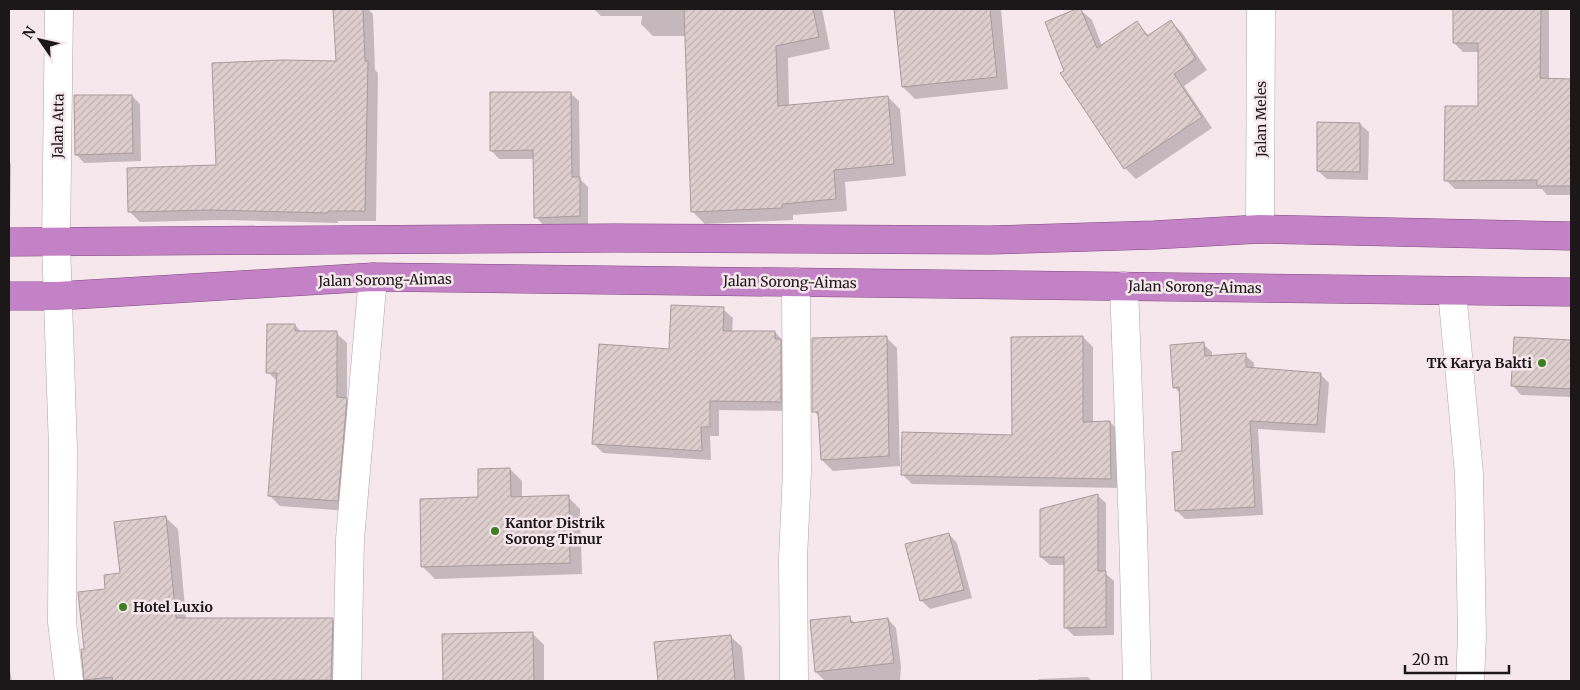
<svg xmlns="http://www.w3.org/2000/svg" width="1580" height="690" font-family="Merriweather,serif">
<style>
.shadow{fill:#0003}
.building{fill:url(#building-hatch);stroke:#a99b9a}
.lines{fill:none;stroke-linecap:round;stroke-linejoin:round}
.minor-casing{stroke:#b1a4a8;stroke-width:29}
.trunk-casing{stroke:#804980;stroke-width:29}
.minor{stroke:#fff;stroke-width:28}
.trunk{stroke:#c482c6;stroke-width:28}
.poi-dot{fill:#3e7f1f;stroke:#f5e7ec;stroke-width:2}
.labels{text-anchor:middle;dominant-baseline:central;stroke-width:5;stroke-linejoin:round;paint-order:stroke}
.street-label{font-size:14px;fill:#1c1819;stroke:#f5e7ec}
.poi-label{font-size:14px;font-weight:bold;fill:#1c1819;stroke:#f5e7ec;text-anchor:start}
</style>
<defs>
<pattern id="building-hatch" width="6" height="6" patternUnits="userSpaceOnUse" patternTransform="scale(1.25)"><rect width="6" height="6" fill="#decfce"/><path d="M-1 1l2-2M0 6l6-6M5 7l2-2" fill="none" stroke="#beb1b0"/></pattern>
</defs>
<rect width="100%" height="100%" fill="#f5e7ec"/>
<!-- shadow -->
<g class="shadow">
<path d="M 335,9 L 368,9 L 373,14 L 375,70 L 378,73 L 376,221 L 338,221 L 338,223 L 223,220 L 140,222 L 129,211 L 218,167 L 337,62 Z"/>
<path d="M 594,9 L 822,9 L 830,49 L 788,58 L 789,106 L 888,97 L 900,109 L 906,176 L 845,182 L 847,211 L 793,215 L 793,220 L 705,224 L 693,212 L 686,36 L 653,36 L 641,24 L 642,16 L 601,16 Z"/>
<path d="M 895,9 L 1001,9 L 1008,89 L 915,99 L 903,87 Z"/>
<path d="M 1079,9 L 1092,20 L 1102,46 L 1137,23 L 1149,36 L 1171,21 L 1182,33 L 1207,70 L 1184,86 L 1212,128 L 1136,179 L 1125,168 L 1065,71 L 1046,22 Z"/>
<path d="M 1454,9 L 1549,9 L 1549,80 L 1571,80 L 1571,195 L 1547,195 L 1542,189 L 1455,189 L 1446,180 L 1479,108 L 1479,52 L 1463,52 L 1454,43 Z"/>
<path d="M 570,93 L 579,101 L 580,179 L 588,187 L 588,224 L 544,226 L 536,217 L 535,159 L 499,159 L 491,150 Z"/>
<path d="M 132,96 L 140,104 L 141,161 L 84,163 L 76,154 Z"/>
<path d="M 1360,124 L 1369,132 L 1368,180 L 1327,179 L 1318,171 Z"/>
<path d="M 9,162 L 11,164 L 10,224 L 9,224 Z"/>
<path d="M 723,309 L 733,318 L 732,332 L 775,332 L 784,342 L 790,411 L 719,410 L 719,436 L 710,436 L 711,460 L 603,453 L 594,444 L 670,350 Z"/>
<path d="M 295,325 L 302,333 L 336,333 L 347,343 L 347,400 L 357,410 L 348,511 L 280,506 L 269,495 L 278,382 L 268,372 Z"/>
<path d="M 886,337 L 897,348 L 900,466 L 833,471 L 822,460 L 820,418 L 814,411 Z"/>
<path d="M 1083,337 L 1093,347 L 1093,423 L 1110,422 L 1120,432 L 1120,488 L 912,484 L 902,474 L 1013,436 Z"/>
<path d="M 1515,338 L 1571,341 L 1571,397 L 1521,395 L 1513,386 Z"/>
<path d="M 1203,344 L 1212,352 L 1212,357 L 1245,355 L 1254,363 L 1254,369 L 1320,374 L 1329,383 L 1325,433 L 1258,429 L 1263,515 L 1185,519 L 1176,510 L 1183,452 L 1181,394 L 1174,387 Z"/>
<path d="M 510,469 L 522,481 L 522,498 L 568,497 L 580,509 L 582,574 L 435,579 L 423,567 Z"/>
<path d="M 1097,495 L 1106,503 L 1106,574 L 1114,581 L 1114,635 L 1074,636 L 1066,628 L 1065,565 L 1050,565 L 1041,557 Z"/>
<path d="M 165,517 L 178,529 L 186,619 L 332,619 L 344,631 L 343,681 L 87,681 L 86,680 L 85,650 L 106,590 L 121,574 Z"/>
<path d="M 949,534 L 957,543 L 972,598 L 930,609 L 921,600 Z"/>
<path d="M 849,618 L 855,623 L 888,619 L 896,628 L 901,666 L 900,681 L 825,681 L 816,672 Z"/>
<path d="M 532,633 L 544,645 L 544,681 L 444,681 L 444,635 Z"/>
<path d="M 730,636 L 742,647 L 745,681 L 660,681 L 656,643 Z"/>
<path d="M 9,665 L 12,681 L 9,681 Z"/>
<path d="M 1088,677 L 1092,681 L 1038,681 L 1038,679 Z"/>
</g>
<!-- building -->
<g class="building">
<path d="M 333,9 L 363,9 L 365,61 L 368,61 L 365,211 L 328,211 L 328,213 L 212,210 L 128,212 L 127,168 L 216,165 L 212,63 L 282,60 L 336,61 Z"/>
<path d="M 684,9 L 813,9 L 819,37 L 776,46 L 778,106 L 888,96 L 894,164 L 834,170 L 836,199 L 782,204 L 782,208 L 691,212 Z"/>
<path d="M 894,9 L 990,9 L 997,77 L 902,87 Z"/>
<path d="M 1076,9 L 1081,9 L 1097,48 L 1137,21 L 1147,36 L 1171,20 L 1196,59 L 1174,74 L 1202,117 L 1124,169 L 1060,73 L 1064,71 L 1045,22 Z"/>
<path d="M 1453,9 L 1541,9 L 1540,78 L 1571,79 L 1571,186 L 1537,186 L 1537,180 L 1444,181 L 1445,106 L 1478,106 L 1478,43 L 1453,43 Z"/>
<path d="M 490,92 L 571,92 L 572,177 L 580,177 L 580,216 L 534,218 L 533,150 L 490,151 Z"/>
<path d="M 74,95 L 132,95 L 133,153 L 75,155 Z"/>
<path d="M 1317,122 L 1360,123 L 1360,172 L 1317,171 Z"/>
<path d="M 671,305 L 724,307 L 723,331 L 775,331 L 775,339 L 781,339 L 781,402 L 710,401 L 710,427 L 701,427 L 702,451 L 592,444 L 599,344 L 669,349 Z"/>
<path d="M 267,324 L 295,324 L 295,331 L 337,331 L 337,397 L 347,398 L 338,501 L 268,496 L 277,373 L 266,373 Z"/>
<path d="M 887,336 L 889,456 L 821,460 L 818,412 L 812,412 L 812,338 Z"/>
<path d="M 1083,336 L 1083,422 L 1110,421 L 1111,479 L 901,475 L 902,432 L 1012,435 L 1011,337 Z"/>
<path d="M 1514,337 L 1571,340 L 1571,389 L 1511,386 Z"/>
<path d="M 1204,342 L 1205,356 L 1246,353 L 1246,367 L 1321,373 L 1317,425 L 1250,421 L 1255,507 L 1175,511 L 1172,452 L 1182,451 L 1179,387 L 1173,388 L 1170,345 Z"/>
<path d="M 510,468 L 511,497 L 569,495 L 570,563 L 421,567 L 420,499 L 478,497 L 478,469 Z"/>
<path d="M 1098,494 L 1098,571 L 1106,571 L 1106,627 L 1064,628 L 1064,557 L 1040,557 L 1040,509 Z"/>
<path d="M 166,516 L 176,618 L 333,618 L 331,680 L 113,681 L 112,677 L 84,680 L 81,649 L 84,649 L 78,592 L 105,589 L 104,575 L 120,573 L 114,522 Z"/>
<path d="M 949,533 L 964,590 L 920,601 L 905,544 Z"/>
<path d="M 850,616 L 851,623 L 888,618 L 894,663 L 815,672 L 810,620 Z"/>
<path d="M 533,632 L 534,681 L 443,681 L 442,634 Z"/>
<path d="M 731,635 L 735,681 L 658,681 L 654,642 Z"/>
</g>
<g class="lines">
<defs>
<g id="minor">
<path d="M 59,9 L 56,242 L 63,449 L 62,622 L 69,681"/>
<path d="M 1260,229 L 1261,9"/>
<path d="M 1124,286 L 1133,528 L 1137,681"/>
<path d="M 1452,291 L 1469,474 L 1472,636 L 1470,681"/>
<path d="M 347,681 L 350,539 L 373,277"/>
<path d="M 794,681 L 793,558 L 797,471 L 796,282"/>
</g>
<g id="trunk">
<path d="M 9,242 L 615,238 L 990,240 L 1154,235 L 1260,229 L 1571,236"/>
<path d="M 9,296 L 57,296 L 373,277 L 1571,292"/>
</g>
</defs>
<!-- minor casing -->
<use href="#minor" class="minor-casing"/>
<!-- trunk casing -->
<use href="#trunk" class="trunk-casing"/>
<!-- minor -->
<use href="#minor" class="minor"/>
<!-- trunk -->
<use href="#trunk" class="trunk"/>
</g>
<!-- markers -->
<g class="poi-dot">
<circle cx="1542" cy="363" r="5"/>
<circle cx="495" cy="531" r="5"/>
<circle cx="123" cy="607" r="5"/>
</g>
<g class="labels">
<!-- street labels -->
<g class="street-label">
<text transform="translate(1261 119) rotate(-90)">Jalan Meles</text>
<text transform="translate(58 126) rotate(-89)">Jalan Atta</text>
<text transform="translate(385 280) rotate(-1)">Jalan Sorong-Aimas</text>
<text transform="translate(790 282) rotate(1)">Jalan Sorong-Aimas</text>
<text transform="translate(1195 287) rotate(1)">Jalan Sorong-Aimas</text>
</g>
<!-- poi labels -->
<g class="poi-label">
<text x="1532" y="363" text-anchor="end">TK Karya Bakti</text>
<text x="505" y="523">Kantor Distrik<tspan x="505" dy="16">Sorong Timur</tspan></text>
<text x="133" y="607">Hotel Luxio</text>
</g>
</g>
<!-- border -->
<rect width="1580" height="690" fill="none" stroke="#1c1819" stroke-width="20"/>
<!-- north arrow -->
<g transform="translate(40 40) rotate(304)" stroke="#f5e7ec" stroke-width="4" paint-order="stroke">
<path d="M0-4L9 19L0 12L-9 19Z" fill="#1c1819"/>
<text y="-8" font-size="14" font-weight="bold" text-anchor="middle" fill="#1c1819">N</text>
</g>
<!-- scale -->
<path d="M1405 665v8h104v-8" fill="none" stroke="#1c1819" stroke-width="2.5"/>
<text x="1412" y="665" font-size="15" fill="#1c1819" stroke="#f5e7ec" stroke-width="4" paint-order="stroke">20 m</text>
</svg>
